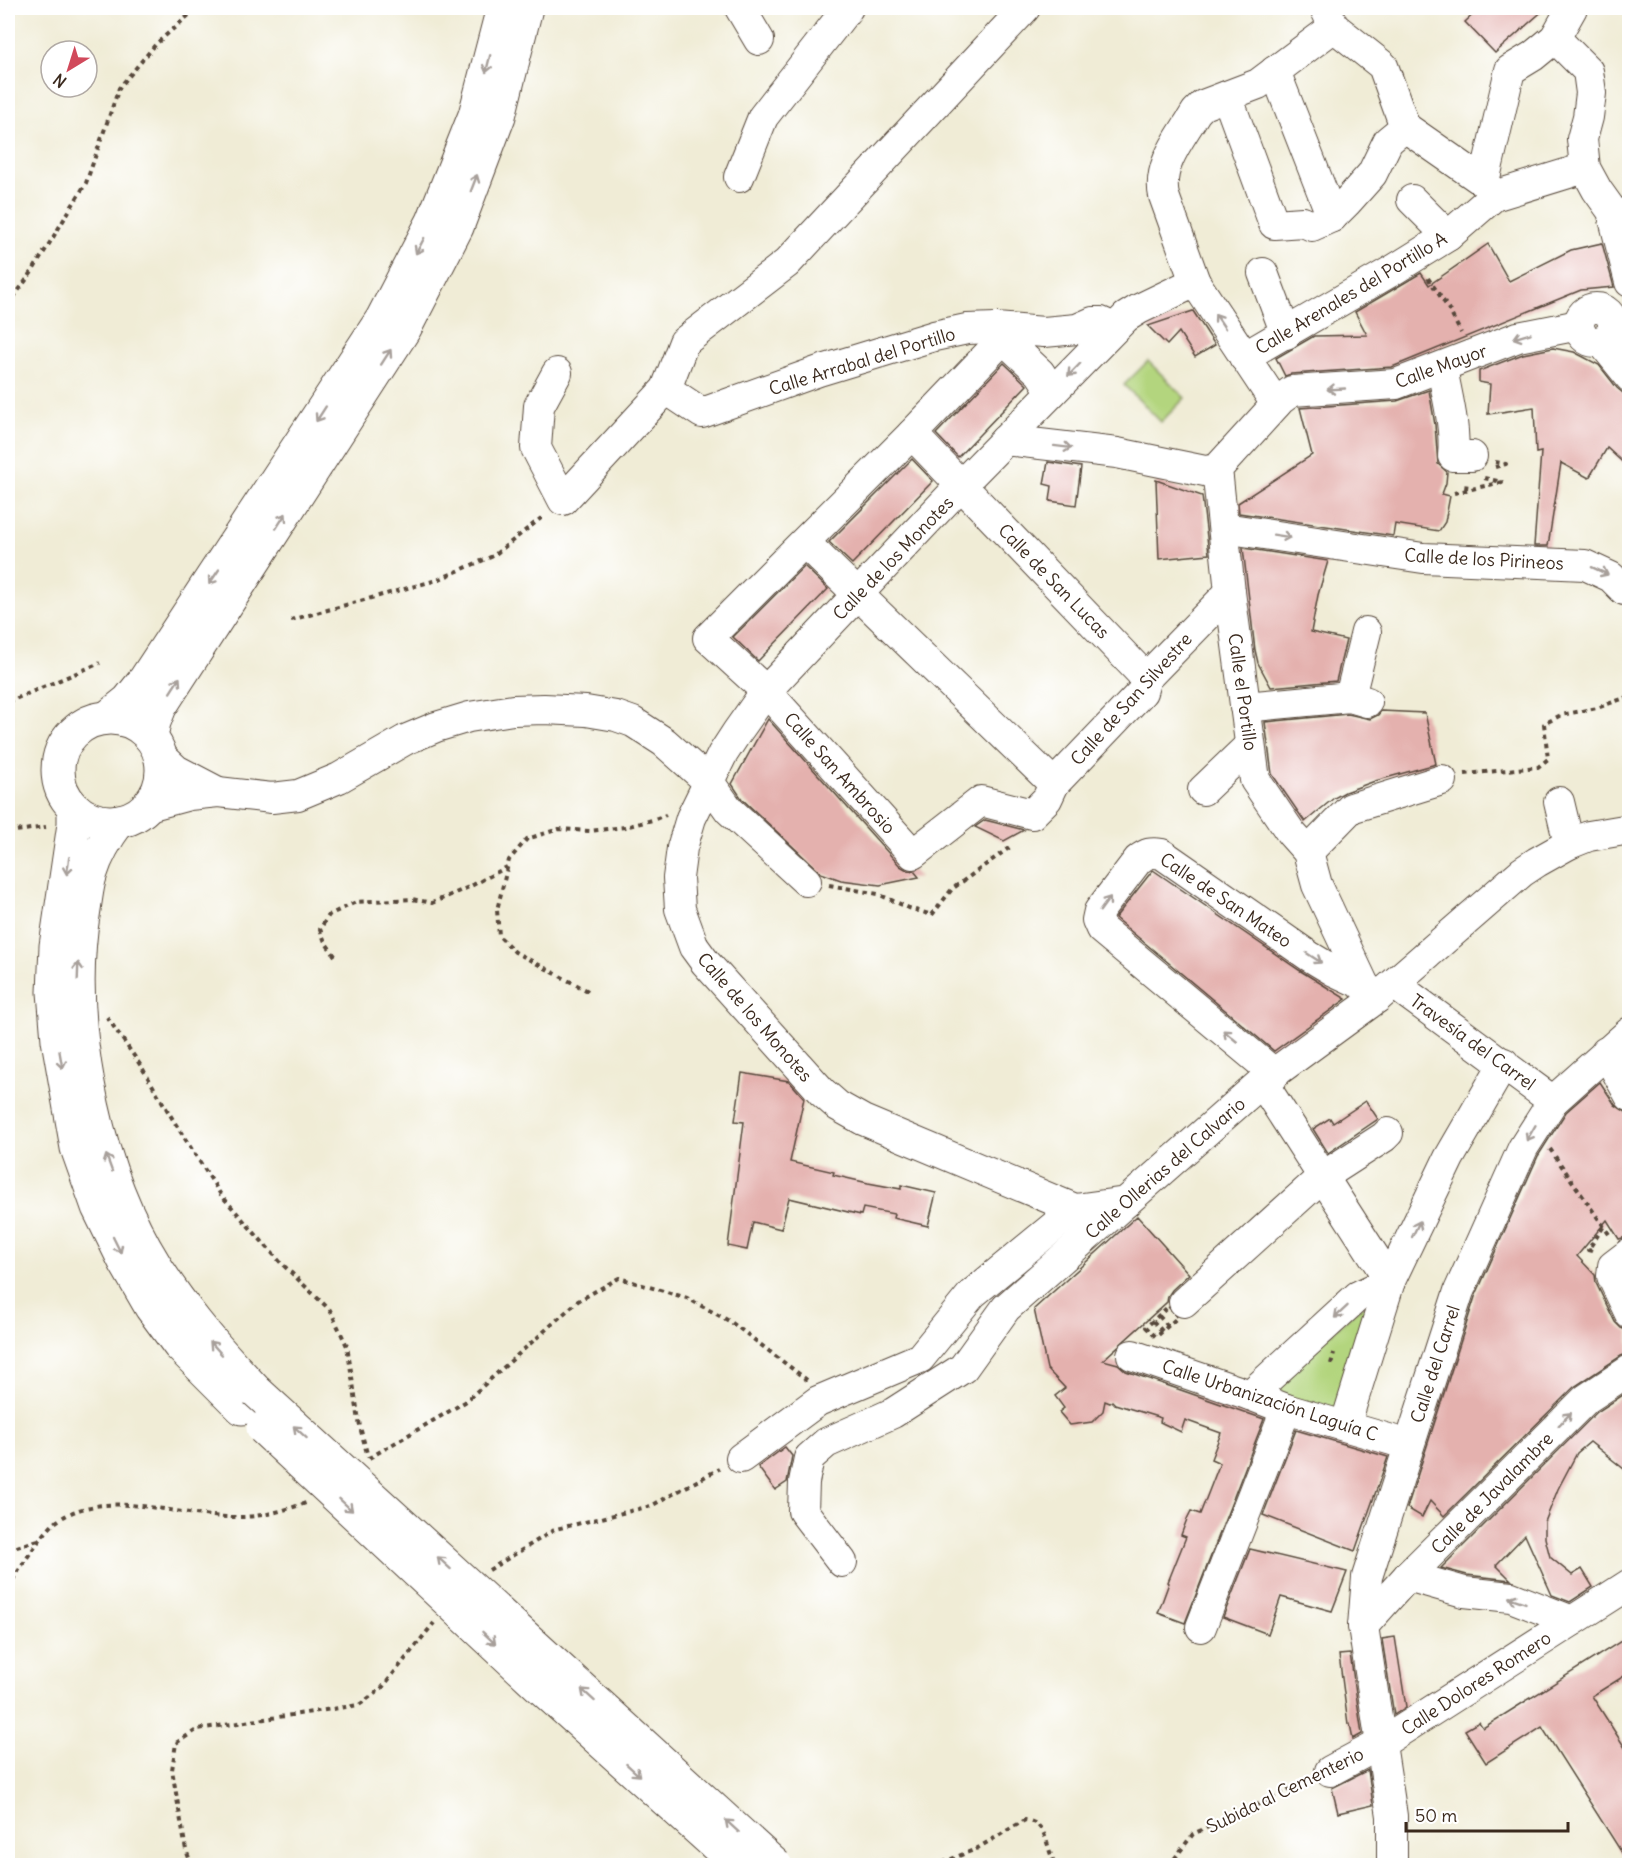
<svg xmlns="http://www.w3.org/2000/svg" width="1637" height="1873" font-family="Delius,sans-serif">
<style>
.green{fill:#b3d57e;stroke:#77804e;stroke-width:1.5}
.building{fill:#e4b1ae}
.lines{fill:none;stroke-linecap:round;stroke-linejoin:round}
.minor-casing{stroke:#56473a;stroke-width:32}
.highway-casing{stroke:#56473a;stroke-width:35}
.path{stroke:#56473a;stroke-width:4;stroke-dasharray:4.5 4.5;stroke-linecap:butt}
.minor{stroke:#fff;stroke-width:30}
.highway{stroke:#fff;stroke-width:33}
.highway-bridge-casing{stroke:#56473a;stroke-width:35;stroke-linecap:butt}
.highway-bridge{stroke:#fff;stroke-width:33}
.oneway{stroke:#a79f9a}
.labels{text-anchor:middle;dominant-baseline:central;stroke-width:4.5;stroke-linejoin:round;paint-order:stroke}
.street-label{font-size:18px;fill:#3b2a1e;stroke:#fff}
</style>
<rect width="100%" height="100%" fill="#fff"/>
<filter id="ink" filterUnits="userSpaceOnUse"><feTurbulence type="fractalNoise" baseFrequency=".0167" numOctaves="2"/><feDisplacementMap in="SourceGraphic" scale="12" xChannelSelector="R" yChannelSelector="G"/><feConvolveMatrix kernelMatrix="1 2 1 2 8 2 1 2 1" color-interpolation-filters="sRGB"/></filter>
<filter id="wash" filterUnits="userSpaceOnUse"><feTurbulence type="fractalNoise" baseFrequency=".008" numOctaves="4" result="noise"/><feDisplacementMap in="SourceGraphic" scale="24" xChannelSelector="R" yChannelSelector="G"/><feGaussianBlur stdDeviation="1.35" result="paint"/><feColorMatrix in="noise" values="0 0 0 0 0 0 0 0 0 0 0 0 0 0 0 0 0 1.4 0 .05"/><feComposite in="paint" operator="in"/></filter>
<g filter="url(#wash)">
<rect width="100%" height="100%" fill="#f0ecd6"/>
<!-- green -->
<g class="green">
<path d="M 1148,361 L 1185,398 L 1161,422 L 1124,385 Z"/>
<path d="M 1361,1306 L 1372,1311 L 1338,1415 L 1277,1398 L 1273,1386 Z"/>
</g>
<g id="blocks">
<!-- building -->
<g class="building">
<path d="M 1480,8 L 1546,8 L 1495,53 L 1465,22 Z"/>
<path d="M 1602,243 L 1614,287 L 1581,290 L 1392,367 L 1291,374 L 1285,376 L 1276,358 L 1314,336 L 1367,335 L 1355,312 L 1421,273 L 1429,285 L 1488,244 L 1509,281 L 1571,250 Z"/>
<path d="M 1193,311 L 1215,345 L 1195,357 L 1179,332 L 1167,345 L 1148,326 Z"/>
<path d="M 1553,348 L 1574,352 L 1599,365 L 1617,388 L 1623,393 L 1629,394 L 1629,468 L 1607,448 L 1589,478 L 1561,463 L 1548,546 L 1534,546 L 1541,452 L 1536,453 L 1534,407 L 1488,414 L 1490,384 L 1479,382 L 1479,371 L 1523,354 Z"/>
<path d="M 1004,363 L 1027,385 L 958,457 L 936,434 Z"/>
<path d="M 1429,390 L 1435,425 L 1438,464 L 1447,472 L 1446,483 L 1442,494 L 1450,496 L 1445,522 L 1439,531 L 1395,524 L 1393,536 L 1239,513 L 1238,503 L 1312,455 L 1300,408 L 1397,401 Z"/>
<path d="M 912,459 L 933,481 L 852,564 L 829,542 Z"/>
<path d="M 1048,462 L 1081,467 L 1076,505 L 1050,501 L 1052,486 L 1044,484 Z"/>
<path d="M 1156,480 L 1202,496 L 1209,554 L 1159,559 Z"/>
<path d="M 1243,548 L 1328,561 L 1318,595 L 1311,632 L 1346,640 L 1336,681 L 1271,687 L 1258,663 L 1255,650 Z"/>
<path d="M 804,566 L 828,589 L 758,661 L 733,637 Z"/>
<path d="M 1381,711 L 1425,713 L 1436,764 L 1375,781 L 1345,792 L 1334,798 L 1305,822 L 1272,774 L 1265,722 L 1348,714 L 1370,719 L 1378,715 Z"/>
<path d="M 768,719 L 900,866 L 907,870 L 914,871 L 919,877 L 880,885 L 841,880 L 821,873 L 742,799 L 732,784 Z"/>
<path d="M 985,820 L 1024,830 L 1004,841 L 975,827 Z"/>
<path d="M 1153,870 L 1299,970 L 1346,999 L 1274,1051 L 1115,918 Z"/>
<path d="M 742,1073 L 789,1081 L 804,1098 L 790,1162 L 834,1172 L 833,1175 L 868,1183 L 901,1189 L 901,1185 L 936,1193 L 928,1226 L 893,1218 L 894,1214 L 863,1208 L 861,1215 L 789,1198 L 781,1229 L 753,1222 L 747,1250 L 728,1246 L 744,1122 L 735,1121 Z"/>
<path d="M 1600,1082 L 1615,1105 L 1626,1112 L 1629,1121 L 1629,1236 L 1619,1239 L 1607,1220 L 1577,1256 L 1595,1275 L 1596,1283 L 1615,1322 L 1621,1328 L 1629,1331 L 1629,1353 L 1621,1356 L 1574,1387 L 1444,1516 L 1430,1501 L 1422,1517 L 1407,1508 L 1475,1297 L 1538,1156 L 1566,1112 Z"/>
<path d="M 1366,1101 L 1378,1119 L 1328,1153 L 1313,1129 L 1330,1118 L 1333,1123 Z"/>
<path d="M 1137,1216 L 1189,1274 L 1172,1290 L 1168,1296 L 1167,1302 L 1103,1360 L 1118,1364 L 1126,1371 L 1264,1419 L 1185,1623 L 1158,1613 L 1169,1583 L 1168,1582 L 1186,1537 L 1181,1535 L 1187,1519 L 1191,1511 L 1200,1514 L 1220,1463 L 1211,1459 L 1221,1433 L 1185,1420 L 1181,1432 L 1160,1422 L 1161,1418 L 1115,1404 L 1112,1401 L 1110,1403 L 1105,1401 L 1103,1411 L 1092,1422 L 1070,1425 L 1059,1412 L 1064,1408 L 1055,1396 L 1065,1388 L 1047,1369 L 1034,1309 Z"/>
<path d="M 1629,1391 L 1629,1473 L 1590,1442 L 1577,1453 L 1558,1489 L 1545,1522 L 1545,1538 L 1550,1557 L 1572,1575 L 1582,1569 L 1593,1587 L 1570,1602 L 1552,1595 L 1525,1535 L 1496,1565 L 1511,1580 L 1467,1575 L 1441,1568 L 1597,1412 Z"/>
<path d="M 1296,1430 L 1388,1457 L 1355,1551 L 1263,1515 Z"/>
<path d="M 785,1447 L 792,1456 L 787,1482 L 775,1490 L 758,1467 Z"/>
<path d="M 1250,1549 L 1347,1572 L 1332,1611 L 1281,1597 L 1268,1634 L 1223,1617 Z"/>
<path d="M 1629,1636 L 1629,1673 L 1592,1696 L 1629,1754 L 1629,1864 L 1542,1727 L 1486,1763 L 1465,1730 L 1479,1722 L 1483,1728 Z"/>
<path d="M 1395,1637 L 1406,1707 L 1394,1715 L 1382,1639 Z"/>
<path d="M 1350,1654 L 1362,1734 L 1353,1739 L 1350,1724 L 1348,1724 L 1339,1655 Z"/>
<path d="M 1368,1770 L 1373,1805 L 1338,1813 L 1332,1788 Z"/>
</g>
</g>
</g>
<g filter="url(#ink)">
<use href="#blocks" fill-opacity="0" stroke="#56473a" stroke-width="1.5"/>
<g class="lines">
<defs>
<g id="minor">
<path d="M 740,8 L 759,40"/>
<path d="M 1325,8 L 1334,27 L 1383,66 L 1405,127 L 1484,182 L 1494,196"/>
<path d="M 1555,38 L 1588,71 L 1591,93 L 1588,117 L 1582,139 L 1585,168 L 1597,190 L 1612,211 L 1630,282"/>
<path d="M 1275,71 L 1332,217"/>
<path d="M 1227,96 L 1274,224 L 1303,222 L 1312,226 L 1332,217 L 1346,203 L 1372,174 L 1388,141 L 1405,127"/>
<path d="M 739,177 L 763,117 L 848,8"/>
<path d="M 1484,182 L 1510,70 L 1533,56 L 1555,38 L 1572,8"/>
<path d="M 1412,200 L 1448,236"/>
<path d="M 1263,273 L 1286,334"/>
<path d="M 1195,282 L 1164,196 C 1157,165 1181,138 1196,112 L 1203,105 L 1258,84 L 1334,27"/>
<circle cx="1596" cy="325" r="17"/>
<path d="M 1601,341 L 1630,377"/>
<path d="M 1244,357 L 1395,269 L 1448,236 L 1494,196 L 1585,168"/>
<path d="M 1442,368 C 1447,396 1456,427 1453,456 L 1472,456"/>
<path d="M 557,373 L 539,406 L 536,448 L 563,500 L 666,389 L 684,342 L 787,263 L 1025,8"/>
<path d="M 666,389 L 702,413 L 819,371 L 934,336 L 967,329 L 996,328 L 1044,332 L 1077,329 L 1093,322 L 1101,322 L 1114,328"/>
<path d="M 1052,392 L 1040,373 L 1008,343 L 1001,341 L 912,434 L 708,638 L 766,691 L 913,854 L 981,801 L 1032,814 L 1047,799 L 1054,784 L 1142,692 L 1146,678 L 1230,592"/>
<path d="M 912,434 L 1146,678"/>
<path d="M 1005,440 L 1117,453 L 1205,471 L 1217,469"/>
<path d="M 1224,528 L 1423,558 L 1585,565 L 1611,577 L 1624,590 L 1630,590"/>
<path d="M 805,543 L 1054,784"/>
<path d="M 1350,697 L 1366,632"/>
<path d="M 1245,707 L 1350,697 L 1367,702"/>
<path d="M 160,755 L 176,770 L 218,792"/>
<path d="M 1203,790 L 1250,745"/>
<path d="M 1559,802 L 1569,844"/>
<path d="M 148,806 L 189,795 L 218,792 L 272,798 L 298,795 L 339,778 L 405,740 L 436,727 L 469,717 L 513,710 L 544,709 L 586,711 L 616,716 L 633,722 L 664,742 L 709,782 L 729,810 L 806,881"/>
<path d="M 1308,852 L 1351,808 L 1442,780"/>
<path d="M 1394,984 L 1553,1101"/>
<path d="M 1377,998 L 1364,985 L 1317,885 L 1308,852 L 1291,833 L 1255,780 L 1230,592 L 1217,469 L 1281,399 L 1292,391 L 1396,384 L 1518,337 L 1579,325"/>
<path d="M 1606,1052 L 1630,1096"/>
<path d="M 1275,1074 L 1101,929 L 1097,920 L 1099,911 L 1138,860 C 1147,853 1151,852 1162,854 L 1309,956 L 1334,971 L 1364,985"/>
<path d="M 1262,1082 L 1390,1281"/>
<path d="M 1126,1202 L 1075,1209 L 863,1120 L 838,1106 L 822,1092 L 705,962 L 694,947 L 680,909 L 678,878 L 682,848 L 691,818 L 722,755 L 737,732 L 766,691 L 962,484 L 1126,317 L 1139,309 L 1195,282 L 1276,404"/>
<path d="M 1630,1253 L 1613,1266 L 1612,1276 L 1630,1314"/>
<path d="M 1184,1302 L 1322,1177 L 1384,1137 L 1388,1133"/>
<path d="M 1132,1355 L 1250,1395 L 1286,1409 L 1409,1445"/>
<path d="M 1250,1395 L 1358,1296 L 1390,1281"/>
<path d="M 1345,1426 L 1390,1281 L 1449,1158 L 1504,1063"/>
<path d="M 741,1458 L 818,1401 L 920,1358 L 972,1294 L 1075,1209"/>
<path d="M 842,1562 L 803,1511 L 804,1482 L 809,1458 L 826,1443 L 893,1413 L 963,1368 L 1006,1308 L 1262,1082 L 1377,998 L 1522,872 L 1537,862 L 1569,844 L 1589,836 L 1630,829"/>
<path d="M 1408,1576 L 1464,1592 L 1511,1597 L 1572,1621"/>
<path d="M 1363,1626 L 1408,1576 L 1586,1399 L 1630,1370"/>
<path d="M 1201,1627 L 1286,1409"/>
<path d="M 1330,1771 L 1380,1744 L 1630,1584"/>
<path d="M 1392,1866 L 1392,1816 L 1363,1626 L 1367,1577 L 1459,1291 L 1523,1148 L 1553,1101 L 1630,1032"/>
</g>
<g id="highway">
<path d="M 108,717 L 128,701 L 144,681 L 382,319 L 433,221 L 475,115 L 503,8"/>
<circle cx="110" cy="770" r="52"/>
<path d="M 151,737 L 154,722 L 160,707 L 405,328 L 457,227 L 499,116 L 526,8"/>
<path d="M 74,808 L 74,824 L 56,946 L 54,992 L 58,1040 L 77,1148 L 98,1207 L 125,1262 L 151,1307 L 179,1345 L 242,1408"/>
<path d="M 119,821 C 107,837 97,853 91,873 C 87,884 86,897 84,909 C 66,1015 92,1154 145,1248 C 175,1302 214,1346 256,1391"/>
</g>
</defs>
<!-- minor casing -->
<use href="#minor" class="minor-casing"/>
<!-- highway casing -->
<use href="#highway" class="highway-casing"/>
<!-- path -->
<g class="path">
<path d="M 1428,278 L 1448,308 L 1461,333"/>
<path d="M 8,305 L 32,272 L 86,183 L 119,88 L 156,44 L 197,8"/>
<path d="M 1495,467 L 1506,464 L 1495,462"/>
<path d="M 1466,489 L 1467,481"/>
<path d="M 1454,493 L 1502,482 L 1484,478"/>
<path d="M 291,620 L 437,580 L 493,556 L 545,515"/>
<path d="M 8,702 L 100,663"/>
<path d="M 1465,774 L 1538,767 L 1548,759 L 1544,724 L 1561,715 L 1597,708 L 1630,696"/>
<path d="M 8,832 L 46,827"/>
<path d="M 829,885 L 878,894 L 909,908 L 932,915 L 952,889 L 1013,845"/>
<path d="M 335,956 L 325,942 L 320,929 L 329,915 L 356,902 L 412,899 L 432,903 L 469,887 L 507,867"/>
<path d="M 588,991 L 515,952 L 499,936 L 497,910 L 509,860 L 527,839 L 559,829 L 590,831 L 625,827 L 652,820 L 666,815"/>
<path d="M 107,1017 L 141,1066 L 175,1123 L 221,1195 L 281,1263 L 330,1310 L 347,1346 L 360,1427 L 368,1457"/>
<path d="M 1550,1149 L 1611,1237"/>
<path d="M 1592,1251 L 1588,1250 L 1604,1226"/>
<path d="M 1169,1306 L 1178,1317 L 1156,1337 L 1146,1327 Z"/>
<path d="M 1159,1316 L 1168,1326"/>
<path d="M 1153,1321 L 1163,1332"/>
<path d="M 1331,1364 L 1334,1353"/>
<path d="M 369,1458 L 465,1402 L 578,1301 L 619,1278 L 687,1298 L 731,1322 L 807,1380"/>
<path d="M 8,1550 L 41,1539"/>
<path d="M 489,1570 L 556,1529 L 651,1506 L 719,1469"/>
<path d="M 8,1588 C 17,1572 43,1532 56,1522 C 103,1486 177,1517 230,1517 C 258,1518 279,1512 306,1503"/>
<path d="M 192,1866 L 186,1850 L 172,1770 L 176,1743 L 198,1729 L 359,1705 L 381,1689 L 434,1623"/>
<path d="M 934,1866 L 976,1849 L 1025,1820 C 1050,1823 1044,1849 1057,1866"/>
<path d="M 1169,1866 L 1193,1834 L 1309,1781"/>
</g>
<!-- minor -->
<use href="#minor" class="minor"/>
<!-- highway -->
<use href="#highway" class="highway"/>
<defs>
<g id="highway-bridge">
<path d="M 256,1391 L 776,1866"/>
<path d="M 263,1428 L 537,1684 L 739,1866"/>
</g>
</defs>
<!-- highway-bridge casing -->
<use href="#highway-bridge" class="highway-bridge-casing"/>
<!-- highway-bridge -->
<use href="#highway-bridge" class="highway-bridge"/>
</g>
<!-- one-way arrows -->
<defs><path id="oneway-shaft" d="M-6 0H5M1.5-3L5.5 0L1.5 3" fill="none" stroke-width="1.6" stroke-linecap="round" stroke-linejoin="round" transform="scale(1.5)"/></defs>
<g class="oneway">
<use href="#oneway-shaft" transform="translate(488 64) rotate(104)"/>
<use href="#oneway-shaft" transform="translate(474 183) rotate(-69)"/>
<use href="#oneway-shaft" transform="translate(420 246) rotate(118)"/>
<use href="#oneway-shaft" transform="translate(1220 321) rotate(-124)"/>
<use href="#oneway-shaft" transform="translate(1522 336) rotate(163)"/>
<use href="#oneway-shaft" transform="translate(386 357) rotate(-57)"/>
<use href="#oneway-shaft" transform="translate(1074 370) rotate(134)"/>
<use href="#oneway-shaft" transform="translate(1336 389) rotate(177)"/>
<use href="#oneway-shaft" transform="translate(321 414) rotate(123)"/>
<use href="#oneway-shaft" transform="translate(1063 447) rotate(7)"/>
<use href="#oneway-shaft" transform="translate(281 521) rotate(-57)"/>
<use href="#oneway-shaft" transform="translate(1282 536) rotate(9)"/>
<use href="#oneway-shaft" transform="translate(1600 571) rotate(25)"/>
<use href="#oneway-shaft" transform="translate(214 577) rotate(124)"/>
<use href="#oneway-shaft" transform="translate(175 685) rotate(-57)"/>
<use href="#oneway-shaft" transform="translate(68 866) rotate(98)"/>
<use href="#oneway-shaft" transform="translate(1105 904) rotate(-54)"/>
<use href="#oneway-shaft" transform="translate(1314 958) rotate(33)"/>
<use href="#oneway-shaft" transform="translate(78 971) rotate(-88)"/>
<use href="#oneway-shaft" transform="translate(1230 1036) rotate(-140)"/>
<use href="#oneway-shaft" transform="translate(61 1060) rotate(80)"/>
<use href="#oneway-shaft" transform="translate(1531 1133) rotate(120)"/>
<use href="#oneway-shaft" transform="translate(109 1163) rotate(-110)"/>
<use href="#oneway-shaft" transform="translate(1416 1229) rotate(-64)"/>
<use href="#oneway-shaft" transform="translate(117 1245) rotate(64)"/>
<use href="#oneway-shaft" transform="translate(1341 1312) rotate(137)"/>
<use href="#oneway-shaft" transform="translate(216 1348) rotate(-132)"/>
<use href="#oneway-shaft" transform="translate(1565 1419) rotate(-45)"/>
<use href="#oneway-shaft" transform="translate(300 1432) rotate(-138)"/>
<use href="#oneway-shaft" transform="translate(346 1505) rotate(43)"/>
<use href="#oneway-shaft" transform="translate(444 1563) rotate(-138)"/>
<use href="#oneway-shaft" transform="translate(1517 1600) rotate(-161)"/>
<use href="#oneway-shaft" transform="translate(489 1638) rotate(43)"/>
<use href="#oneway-shaft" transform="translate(588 1695) rotate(-138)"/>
<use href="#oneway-shaft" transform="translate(633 1770) rotate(42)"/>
<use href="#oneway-shaft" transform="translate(732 1826) rotate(-138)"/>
</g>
</g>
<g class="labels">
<!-- street labels -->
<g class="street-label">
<text transform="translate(1351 293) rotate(-31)">Calle Arenales del Portillo A</text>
<text transform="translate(862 361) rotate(-17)">Calle Arrabal del Portillo</text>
<text transform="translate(1441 366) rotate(-20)">Calle Mayor</text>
<text transform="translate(893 558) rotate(-46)">Calle de los Monotes</text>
<text transform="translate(1484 559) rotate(3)">Calle de los Pirineos</text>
<text transform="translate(1054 581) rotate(46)">Calle de San Lucas</text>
<text transform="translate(1243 692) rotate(82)">Calle el Portillo</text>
<text transform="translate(1131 699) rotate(-48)">Calle de San Silvestre</text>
<text transform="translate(840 773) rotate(48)">Calle San Ambrosio</text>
<text transform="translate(1226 900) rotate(34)">Calle de San Mateo</text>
<text transform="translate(755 1017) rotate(49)">Calle de los Monotes</text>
<text transform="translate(1473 1042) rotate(36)">Travesía del Carrel</text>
<text transform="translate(1165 1168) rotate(-41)">Calle Ollerias del Calvario</text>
<text transform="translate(1435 1364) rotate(-72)">Calle del Carrel</text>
<text transform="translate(1270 1400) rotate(18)">Calle Urbanización Laguía C</text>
<text transform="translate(1492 1493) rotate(-45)">Calle de Javalambre</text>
<text transform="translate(1476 1683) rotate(-33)">Calle Dolores Romero</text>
<text transform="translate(1285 1790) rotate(-26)">Subida al Cementerio</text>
</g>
</g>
<!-- margin -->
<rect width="1637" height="1873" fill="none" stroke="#fff" stroke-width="30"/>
<!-- north arrow -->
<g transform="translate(69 69) rotate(218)"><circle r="28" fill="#ffffff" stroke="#b1aaa5" stroke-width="1.5"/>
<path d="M0-4.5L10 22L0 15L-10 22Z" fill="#d1495b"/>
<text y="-9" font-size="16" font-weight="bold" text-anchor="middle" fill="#3b2a1e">N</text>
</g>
<!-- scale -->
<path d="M1406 1822v9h162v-9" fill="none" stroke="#3b2a1e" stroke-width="3"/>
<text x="1415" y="1822" font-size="18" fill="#3b2a1e" stroke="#ffffff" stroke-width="4.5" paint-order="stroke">50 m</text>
</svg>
